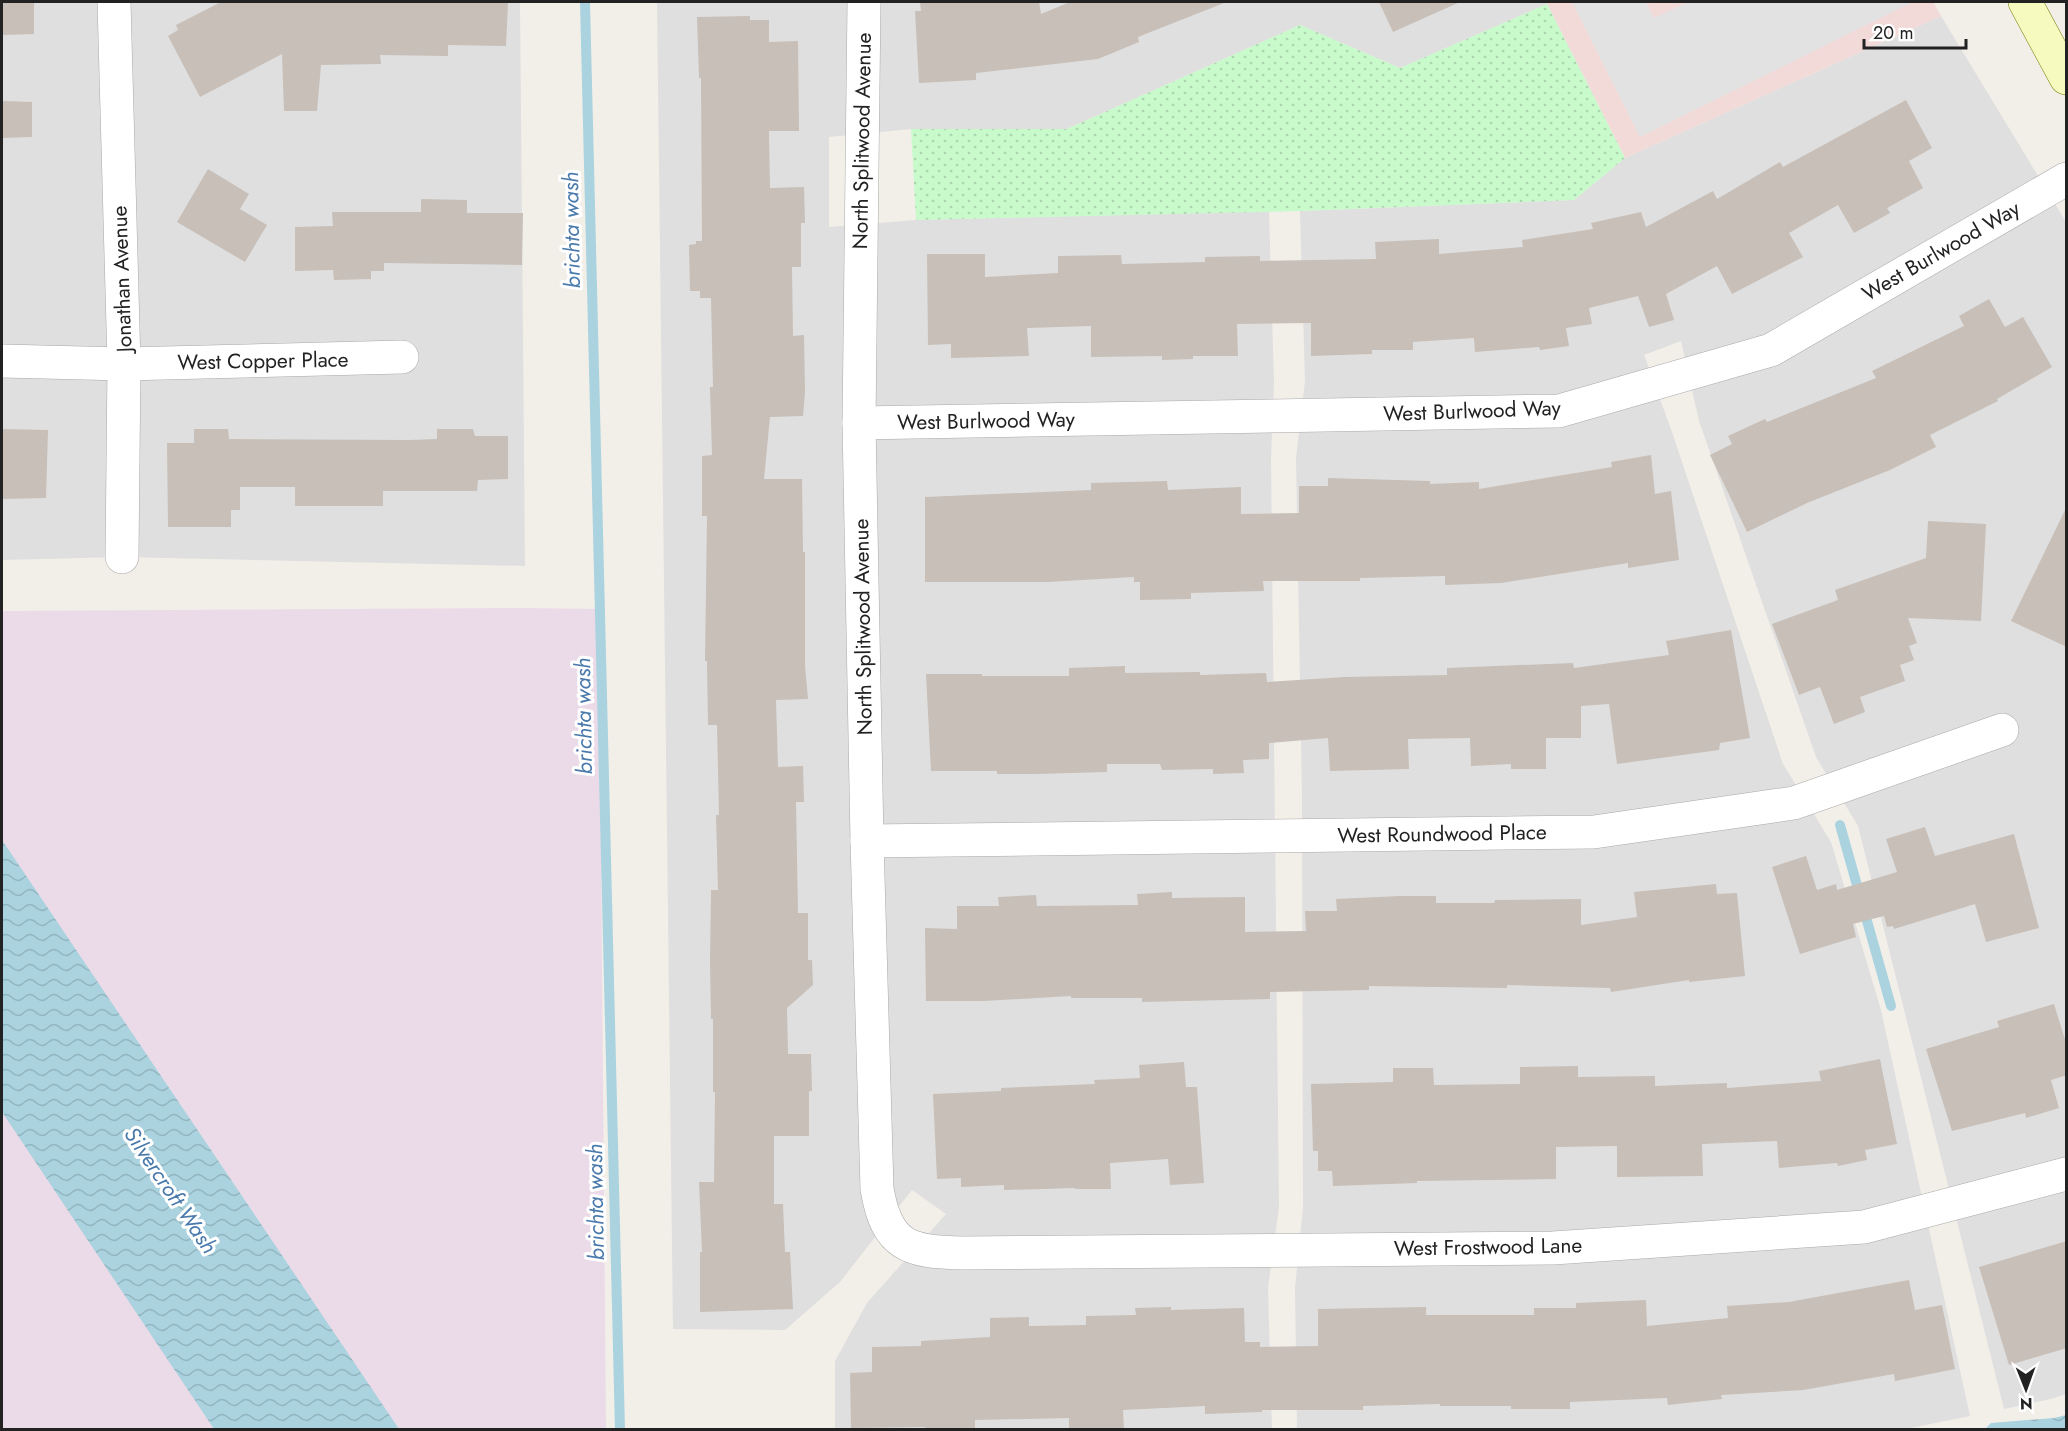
<svg xmlns="http://www.w3.org/2000/svg" width="2068" height="1431" font-family="Jost,sans-serif">
<style>
.residential{fill:#e0dfdf}
.commercial{fill:#f2dad9}
.industrial{fill:#ebdbe8}
.park{fill:url(#park-dots)}
.parking{fill:#e2e2e2}
.water{fill:url(#water-waves)}
.lines{fill:none;stroke-linecap:round;stroke-linejoin:round}
.stream{stroke:#aad3df;stroke-width:10}
.building{fill:#c7bfb8}
.minor-casing{stroke:#a9a9a9;stroke-width:34}
.secondary-casing{stroke:#707d05;stroke-width:34}
.minor{stroke:#fff;stroke-width:33}
.secondary{stroke:#f7fabf;stroke-width:33}
.labels{text-anchor:middle;dominant-baseline:central;stroke-width:6;stroke-linejoin:round;paint-order:stroke}
.street-label{font-size:21px;fill:#222;stroke:#fff}
.water-label{font-size:22px;font-style:italic;fill:#4a7aab;stroke:#fff}
</style>
<defs>
<pattern id="park-dots" width="8" height="8" patternUnits="userSpaceOnUse" patternTransform="scale(1.5)"><rect width="8" height="8" fill="#c8facc"/><path d="M2 2h.1M6 6h.1" fill="none" stroke="#acd6af" stroke-width="1.8" stroke-linecap="round"/></pattern>
<pattern id="water-waves" width="16" height="10" patternUnits="userSpaceOnUse" patternTransform="scale(1.5)"><rect width="16" height="10" fill="#aad3df"/><path d="M0 5q4-4 8 0t8 0" fill="none" stroke="#92b5bf"/></pattern>
</defs>
<rect width="100%" height="100%" fill="#f2efe9"/>
<!-- residential -->
<g class="residential">
<path d="M 2,2 L 520,2 L 525,566 L 122,557 L 2,560 Z"/>
<path d="M 657,2 L 1546,2 L 1547,4 L 1400,68 L 1300,25 L 1067,129 L 911,129 L 829,137 L 829,227 L 916,220 L 1269,211 L 1274,382 L 1271,459 L 1279,1207 L 1268,1288 L 1272,1429 L 835,1429 L 835,1361 L 867,1303 L 946,1214 L 912,1190 L 840,1282 L 785,1330 L 673,1329 Z"/>
<path d="M 1941,16 L 2066,222 L 2066,1394 L 2051,1399 L 2004,1409 L 1858,826 L 1816,757 L 1699,421 L 1681,341 L 1644,355 L 1672,432 L 1783,764 L 1831,842 L 1881,1010 L 1970,1416 L 1901,1430 L 1297,1430 L 1295,1288 L 1303,1207 L 1302,797 L 1296,458 L 1305,381 L 1300,211 L 1574,200 L 1625,158 Z"/>
</g>
<!-- commercial -->
<path class="commercial" d="M 1546,2 L 1933,2 L 1941,16 L 1625,158 Z"/>
<!-- industrial -->
<path class="industrial" d="M 526,608 L 599,609 L 606,1429 L 2,1429 L 2,611 Z"/>
<!-- park -->
<path class="park" d="M 1547,4 L 1625,158 L 1574,200 L 1300,211 L 916,220 L 911,129 L 1067,129 L 1300,25 L 1400,68 Z"/>
<!-- parking -->
<path class="parking" d="M 1572,2 L 1646,2 L 1654,18 L 1688,2 L 1913,2 L 1640,137 Z"/>
<!-- water -->
<g class="water">
<path d="M 2,840 L 399,1429 L 214,1429 L 2,1112 Z"/>
<path d="M 2066,1415 L 2066,1429 L 1985,1429 L 1991,1423 L 2054,1418 Z"/>
</g>
<g class="lines">
<!-- stream -->
<g class="stream">
<path d="M 585,2 L 620,1430"/>
<path d="M 1840,825 L 1891,1006"/>
</g>
</g>
<!-- building -->
<g class="building">
<path d="M 2,2 L 34,2 L 34,34 L 2,35 Z"/>
<path d="M 221,2 L 508,2 L 506,46 L 448,45 L 448,56 L 380,55 L 381,64 L 321,65 L 317,111 L 284,111 L 282,54 L 200,97 L 168,36 L 178,30 L 176,25 Z"/>
<path d="M 920,2 L 1039,2 L 1041,14 L 1070,2 L 1224,3 L 1138,37 L 1139,42 L 1098,59 L 976,73 L 976,80 L 919,83 L 915,11 L 921,11 Z"/>
<path d="M 1379,2 L 1460,2 L 1393,32 Z"/>
<path d="M 750,16 L 750,20 L 769,20 L 769,42 L 798,41 L 799,131 L 769,131 L 770,188 L 804,187 L 805,223 L 801,223 L 801,267 L 792,267 L 793,336 L 804,335 L 805,392 L 803,416 L 770,417 L 764,479 L 802,479 L 803,552 L 805,552 L 805,666 L 808,699 L 776,700 L 778,767 L 803,766 L 804,802 L 796,802 L 798,913 L 808,913 L 808,960 L 812,960 L 813,985 L 787,1008 L 788,1054 L 811,1054 L 812,1091 L 809,1091 L 809,1136 L 774,1136 L 774,1204 L 783,1204 L 785,1252 L 790,1252 L 793,1309 L 700,1312 L 700,1252 L 702,1252 L 699,1182 L 714,1182 L 715,1092 L 713,1092 L 713,1019 L 711,1019 L 710,962 L 711,890 L 718,890 L 716,815 L 719,815 L 717,725 L 708,725 L 707,661 L 705,661 L 707,516 L 702,516 L 702,456 L 712,455 L 710,387 L 713,387 L 711,298 L 700,298 L 700,291 L 690,291 L 689,245 L 696,244 L 696,241 L 702,241 L 701,78 L 699,78 L 697,17 Z"/>
<path d="M 1906,100 L 1932,148 L 1909,161 L 1923,188 L 1887,208 L 1890,213 L 1854,233 L 1838,205 L 1789,233 L 1803,257 L 1732,294 L 1717,266 L 1666,294 L 1674,320 L 1649,327 L 1638,296 L 1589,308 L 1592,324 L 1566,328 L 1569,346 L 1540,350 L 1539,347 L 1475,352 L 1474,338 L 1413,342 L 1413,350 L 1372,350 L 1372,354 L 1311,356 L 1311,323 L 1237,324 L 1238,356 L 1193,356 L 1193,359 L 1162,360 L 1162,356 L 1091,357 L 1091,326 L 1027,328 L 1029,356 L 951,358 L 951,344 L 928,345 L 927,254 L 985,254 L 985,277 L 1058,273 L 1058,256 L 1121,255 L 1122,264 L 1205,262 L 1205,257 L 1260,256 L 1260,261 L 1376,259 L 1375,242 L 1439,239 L 1439,254 L 1523,247 L 1522,240 L 1593,229 L 1591,223 L 1641,212 L 1646,227 L 1713,191 L 1717,199 L 1780,162 L 1783,167 Z"/>
<path d="M 2,101 L 32,102 L 32,137 L 2,138 Z"/>
<path d="M 208,169 L 249,194 L 240,209 L 267,225 L 245,262 L 177,222 Z"/>
<path d="M 421,199 L 467,200 L 467,213 L 523,213 L 522,265 L 384,263 L 384,271 L 371,271 L 371,279 L 334,280 L 333,270 L 295,271 L 295,227 L 333,226 L 332,212 L 421,212 Z"/>
<path d="M 1989,299 L 2005,327 L 2023,317 L 2052,367 L 1997,399 L 1998,401 L 1930,435 L 1936,447 L 1890,470 L 1807,503 L 1747,532 L 1710,455 L 1732,444 L 1728,436 L 1765,419 L 1767,422 L 1876,378 L 1872,371 L 1964,326 L 1959,316 Z"/>
<path d="M 2,429 L 48,430 L 46,498 L 2,499 Z"/>
<path d="M 194,429 L 228,429 L 229,439 L 410,440 L 437,439 L 437,429 L 473,429 L 475,436 L 508,436 L 508,479 L 478,480 L 477,491 L 383,491 L 383,506 L 295,506 L 295,487 L 240,487 L 240,510 L 231,510 L 231,527 L 168,527 L 167,443 L 194,443 Z"/>
<path d="M 1651,455 L 1655,494 L 1671,491 L 1679,560 L 1628,568 L 1628,563 L 1501,583 L 1445,585 L 1445,576 L 1360,578 L 1360,581 L 1263,581 L 1264,591 L 1191,593 L 1191,599 L 1140,600 L 1140,582 L 1134,582 L 1134,577 L 1048,582 L 925,582 L 925,497 L 1091,490 L 1091,483 L 1167,481 L 1168,490 L 1241,487 L 1241,514 L 1299,513 L 1299,486 L 1328,486 L 1328,478 L 1430,481 L 1430,484 L 1479,482 L 1479,489 L 1612,467 L 1611,462 Z"/>
<path d="M 2067,506 L 2067,647 L 2011,621 Z"/>
<path d="M 1928,521 L 1986,524 L 1981,621 L 1908,618 L 1917,643 L 1909,646 L 1914,660 L 1900,665 L 1905,681 L 1860,697 L 1865,712 L 1834,724 L 1820,687 L 1799,695 L 1772,624 L 1838,600 L 1835,590 L 1926,558 Z"/>
<path d="M 1731,630 L 1750,738 L 1720,743 L 1719,750 L 1617,764 L 1609,704 L 1581,706 L 1581,738 L 1546,738 L 1546,769 L 1511,769 L 1511,764 L 1471,766 L 1470,738 L 1408,739 L 1409,769 L 1330,771 L 1328,738 L 1269,743 L 1269,759 L 1243,760 L 1244,773 L 1213,774 L 1213,769 L 1162,770 L 1160,764 L 1107,764 L 1107,772 L 1036,774 L 997,774 L 997,771 L 931,771 L 926,674 L 982,674 L 982,676 L 1069,676 L 1069,668 L 1125,666 L 1125,673 L 1200,672 L 1200,675 L 1266,673 L 1267,682 L 1345,677 L 1447,675 L 1447,668 L 1573,663 L 1574,668 L 1669,655 L 1666,641 Z"/>
<path d="M 1925,827 L 1935,856 L 2014,834 L 2039,928 L 1986,942 L 1975,904 L 1894,929 L 1893,926 L 1887,927 L 1884,916 L 1853,924 L 1856,937 L 1800,954 L 1772,867 L 1806,856 L 1817,890 L 1836,884 L 1837,890 L 1897,872 L 1886,839 Z"/>
<path d="M 1716,884 L 1717,894 L 1737,893 L 1745,976 L 1689,982 L 1689,980 L 1611,992 L 1610,988 L 1507,985 L 1507,988 L 1369,986 L 1369,990 L 1270,992 L 1270,999 L 1142,1002 L 1142,998 L 1071,998 L 1071,996 L 983,1001 L 926,1001 L 925,928 L 957,929 L 957,906 L 999,906 L 998,897 L 1036,895 L 1037,906 L 1138,905 L 1137,894 L 1172,892 L 1172,898 L 1245,897 L 1245,932 L 1306,931 L 1305,911 L 1337,911 L 1336,899 L 1400,896 L 1436,896 L 1436,903 L 1494,903 L 1495,900 L 1581,899 L 1581,925 L 1637,917 L 1634,892 Z"/>
<path d="M 2054,1004 L 2067,1046 L 2067,1075 L 2051,1080 L 2059,1108 L 2026,1118 L 2025,1113 L 1952,1131 L 1926,1049 L 1999,1027 L 1997,1021 Z"/>
<path d="M 1880,1059 L 1897,1144 L 1865,1150 L 1867,1160 L 1838,1166 L 1837,1163 L 1779,1168 L 1777,1141 L 1702,1144 L 1703,1176 L 1617,1177 L 1617,1146 L 1556,1147 L 1556,1179 L 1417,1181 L 1417,1183 L 1333,1186 L 1332,1171 L 1318,1171 L 1318,1151 L 1313,1151 L 1311,1084 L 1393,1082 L 1393,1068 L 1433,1068 L 1434,1085 L 1520,1084 L 1520,1067 L 1578,1066 L 1578,1077 L 1655,1076 L 1655,1086 L 1727,1083 L 1727,1088 L 1821,1081 L 1819,1071 Z"/>
<path d="M 1184,1062 L 1186,1087 L 1197,1087 L 1204,1183 L 1170,1185 L 1168,1159 L 1110,1163 L 1111,1189 L 1075,1189 L 1075,1188 L 1004,1190 L 1004,1185 L 961,1187 L 961,1178 L 937,1179 L 933,1094 L 1001,1091 L 1001,1088 L 1095,1084 L 1094,1080 L 1140,1078 L 1139,1065 Z"/>
<path d="M 2067,1241 L 2067,1348 L 2009,1365 L 1979,1267 Z"/>
<path d="M 1909,1280 L 1915,1310 L 1942,1305 L 1955,1369 L 1895,1381 L 1894,1374 L 1803,1390 L 1721,1395 L 1722,1399 L 1668,1405 L 1667,1398 L 1570,1402 L 1570,1409 L 1511,1409 L 1511,1406 L 1440,1406 L 1440,1404 L 1363,1406 L 1363,1410 L 1262,1410 L 1262,1412 L 1205,1414 L 1205,1406 L 1123,1410 L 1124,1430 L 1069,1430 L 1069,1418 L 975,1420 L 975,1430 L 925,1430 L 925,1427 L 851,1428 L 850,1373 L 872,1372 L 872,1347 L 921,1346 L 921,1341 L 990,1337 L 990,1318 L 1029,1317 L 1029,1326 L 1086,1325 L 1086,1316 L 1136,1315 L 1135,1308 L 1171,1307 L 1171,1310 L 1244,1308 L 1245,1342 L 1260,1342 L 1260,1347 L 1318,1346 L 1318,1309 L 1426,1307 L 1426,1315 L 1534,1315 L 1534,1308 L 1576,1308 L 1576,1303 L 1646,1300 L 1647,1326 L 1728,1318 L 1727,1306 L 1789,1302 Z"/>
</g>
<g class="lines">
<defs>
<g id="minor">
<path d="M 114,2 L 124,364 L 122,557"/>
<path d="M 864,2 L 859,423 L 867,841 L 877,1189 C 887,1247 909,1252 964,1253 L 1553,1248 L 1864,1227 L 2066,1174"/>
<path d="M 2,361 L 124,364 L 402,357"/>
<path d="M 859,423 L 1559,411 L 1771,350 L 2066,179"/>
<path d="M 867,841 L 1594,832 L 1794,803 L 2002,730"/>
</g>
<path id="secondary" d="M 2025,2 L 2066,78"/>
</defs>
<!-- minor casing -->
<use href="#minor" class="minor-casing"/>
<!-- secondary casing -->
<use href="#secondary" class="secondary-casing"/>
<!-- minor -->
<use href="#minor" class="minor"/>
<!-- secondary -->
<use href="#secondary" class="secondary"/>
</g>
<g class="labels">
<!-- street labels -->
<g class="street-label">
<text transform="translate(862 141) rotate(-89)">North Splitwood Avenue</text>
<text transform="translate(1941 251) rotate(-30)">West Burlwood Way</text>
<text transform="translate(122 279) rotate(-92)">Jonathan Avenue</text>
<text transform="translate(263 361) rotate(-1)">West Copper Place</text>
<text transform="translate(1472 411) rotate(-2)">West Burlwood Way</text>
<text transform="translate(986 421) rotate(-1)">West Burlwood Way</text>
<text transform="translate(863 627) rotate(-91)">North Splitwood Avenue</text>
<text transform="translate(1442 834) rotate(-1)">West Roundwood Place</text>
<text transform="translate(1488 1247) rotate(-1)">West Frostwood Lane</text>
</g>
<!-- water labels -->
<g class="water-label">
<text transform="translate(571 230) rotate(-91)">brichta wash</text>
<text transform="translate(583 716) rotate(-91)">brichta wash</text>
<text transform="translate(171 1190) rotate(56)">Silvercroft Wash</text>
<text transform="translate(595 1202) rotate(-91)">brichta wash</text>
</g>
</g>
<!-- border -->
<rect width="2068" height="1431" fill="none" stroke="#222222" stroke-width="6"/>
<!-- north arrow -->
<g transform="translate(2026 1389) rotate(179)" stroke="#ffffff" stroke-width="4.5" paint-order="stroke">
<path d="M0-4.5L10 22L0 15L-10 22Z" fill="#222222"/>
<text y="-9" font-size="16" font-weight="bold" text-anchor="middle" fill="#222222">N</text>
</g>
<!-- scale -->
<path d="M1864 39v9h102v-9" fill="none" stroke="#222222" stroke-width="3"/>
<text x="1873" y="39" font-size="18" fill="#222222" stroke="#ffffff" stroke-width="4.5" paint-order="stroke">20 m</text>
</svg>
